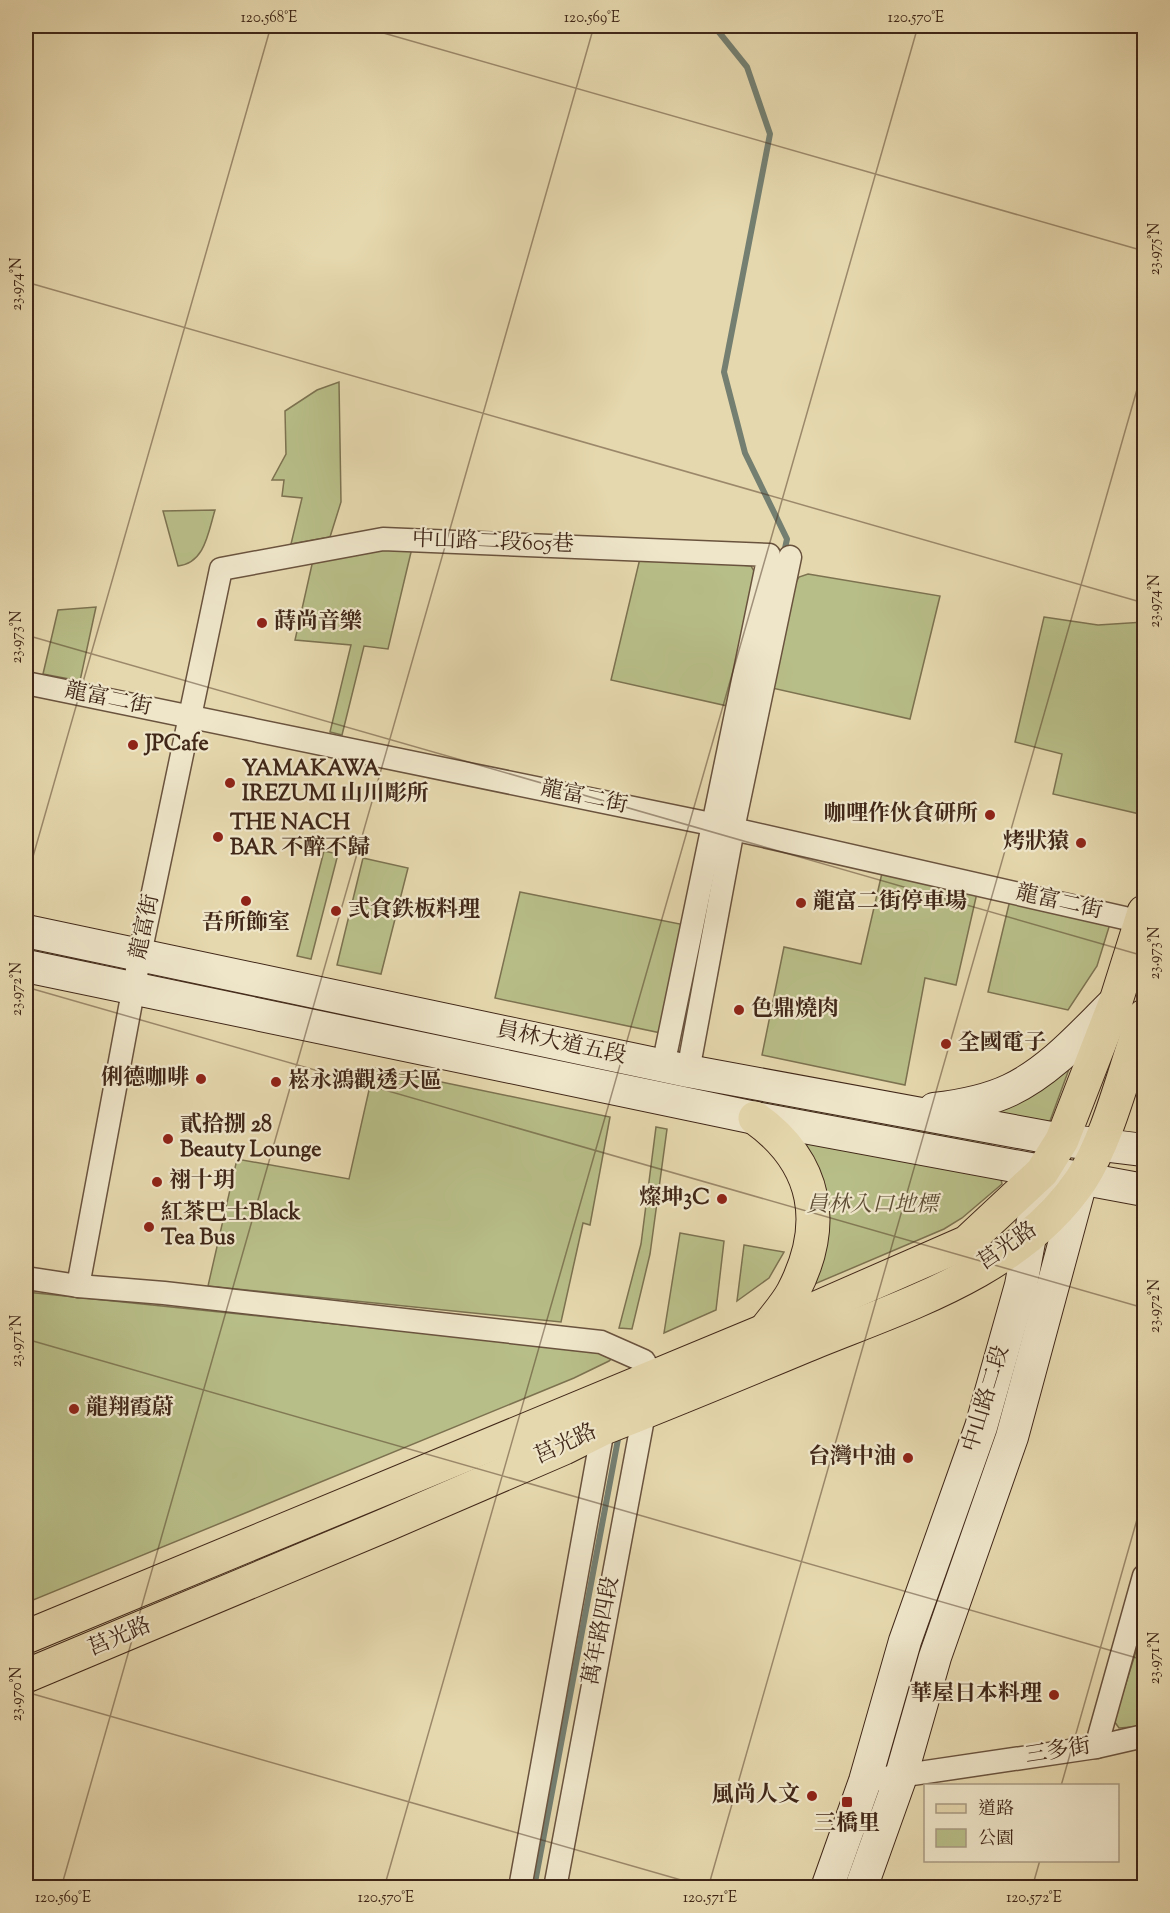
<svg xmlns="http://www.w3.org/2000/svg" width="1170" height="1913" font-family="'Sorts Mill Goudy','Noto Serif TC',serif">
<style>
.green{fill:#b8be88;stroke:#7c7250;stroke-width:1.5}
.lines{fill:none;stroke-linecap:round;stroke-linejoin:round}
.stream{stroke:#747f71;stroke-width:6}
.street-casing{stroke:#6a533e;stroke-width:25}
.secondary-casing{stroke:#402718;stroke-width:34}
.primary-casing{stroke:#402718;stroke-width:35}
.street{stroke:#efe6ca;stroke-width:22}
.secondary{stroke:#efe6ca;stroke-width:32}
.primary{stroke:#e6d8ae;stroke-width:33}
.ticks{fill:none;stroke:#402718;stroke-width:1.5;stroke-opacity:0.45}
.poi-dot{fill:#8f2418;stroke:#efe6ca;stroke-width:2}
.labels{text-anchor:middle;dominant-baseline:central;stroke-width:4.5;stroke-linejoin:round;paint-order:stroke}
.street-label{font-size:22px;fill:#402718;stroke:#efe6ca}
.poi-label{font-size:22px;font-weight:bold;fill:#402718;stroke:#efe6ca;text-anchor:start}
.park-label{font-size:22px;font-style:italic;fill:#5e4d34;stroke:#efe6ca}
.neatline{fill:none;stroke:#402718;stroke-width:2}
.ticks-label{font-size:15px;text-anchor:middle;fill:#402718}
</style>
<rect width="100%" height="100%" fill="#e6d8ae"/>
<filter id="stains"><feTurbulence type="fractalNoise" baseFrequency=".00333" numOctaves="4"/><feColorMatrix values="0 0 0 0 .2 0 0 0 0 .09 0 0 0 0 .02 0 0 0 .5 -.17"/></filter>
<radialGradient id="worn" r=".72"><stop offset=".6" stop-color="#630" stop-opacity="0"/><stop offset="1" stop-color="#630" stop-opacity=".3"/></radialGradient>
<!-- green -->
<g class="green">
<path d="M 339,382 L 341,502 L 330,537 L 291,544 L 302,498 L 282,496 L 284,480 L 272,480 L 286,454 L 285,411 L 317,390 Z"/>
<path d="M 215,510 C 208,533 205,563 178,566 L 163,511 Z"/>
<path d="M 412,548 L 388,649 L 364,646 L 342,735 L 330,732 L 351,645 L 295,640 L 313,560 L 377,549 Z"/>
<path d="M 641,554 L 751,566 L 759,580 L 732,707 L 611,680 Z"/>
<path d="M 808,574 L 940,596 L 910,719 L 772,688 L 793,588 L 799,577 Z"/>
<path d="M 96,607 L 80,681 L 43,674 L 58,610 Z"/>
<path d="M 1044,617 L 1098,625 L 1144,622 L 1144,815 L 1053,794 L 1062,754 L 1015,742 Z"/>
<path d="M 324,851 L 338,854 L 311,959 L 297,956 Z"/>
<path d="M 363,858 L 408,868 L 381,974 L 337,965 Z"/>
<path d="M 882,873 L 977,893 L 956,985 L 925,978 L 905,1085 L 762,1055 L 784,947 L 861,964 Z"/>
<path d="M 520,892 L 685,925 L 661,1033 L 495,998 Z"/>
<path d="M 1010,900 L 1101,920 L 1109,927 L 1097,966 L 1068,1010 L 988,992 Z"/>
<path d="M 26,945 L 98,960 L 100,963 L 26,951 Z"/>
<path d="M 183,981 L 305,1002 L 992,1141 L 991,1146 L 847,1121 L 181,986 Z"/>
<path d="M 1072,1061 L 1050,1121 L 1046,1123 L 988,1114 Z"/>
<path d="M 374,1068 L 610,1117 L 590,1225 L 583,1223 L 561,1322 L 208,1286 L 237,1159 L 349,1179 Z"/>
<path d="M 656,1127 L 667,1129 L 650,1254 L 632,1329 L 619,1328 L 641,1244 Z"/>
<path d="M 795,1138 L 1001,1179 L 1002,1184 L 962,1218 L 944,1229 L 810,1286 Z"/>
<path d="M 680,1233 L 724,1241 L 716,1310 L 664,1333 Z"/>
<path d="M 744,1245 L 784,1252 L 769,1278 L 737,1301 Z"/>
<path d="M 26,1292 L 618,1353 L 609,1361 L 574,1378 L 26,1603 Z"/>
<path d="M 1144,1626 L 1144,1726 L 1119,1728 L 1114,1721 Z"/>
</g>
<g class="lines">
<!-- stream -->
<g class="stream">
<path d="M 714,26 L 747,67 L 770,134 L 724,372 L 745,453 L 787,539 L 784,553"/>
<path d="M 685,1027 L 688,1013"/>
<path d="M 534,1888 L 619,1434"/>
</g>
<defs>
<g id="street">
<path d="M 26,683 L 711,824 L 1142,922"/>
<path d="M 688,1071 L 733,829 L 790,557"/>
<path d="M 26,1278 L 78,1286 L 164,1293 L 601,1342 L 644,1361 L 651,1376 L 555,1888"/>
<path d="M 78,1286 L 140,954 L 221,569 L 383,539 L 769,555 L 663,1066"/>
<path d="M 1096,1747 L 1144,1576"/>
<path d="M 865,1781 L 1096,1747 L 1144,1736"/>
<path d="M 520,1888 L 605,1418"/>
</g>
<g id="secondary">
<path d="M 26,931 L 688,1071 L 1062,1140 L 1144,1150"/>
<path d="M 26,966 L 755,1118 L 1144,1190"/>
<path d="M 934,1109 C 960,1106 987,1101 1010,1090 C 1052,1070 1084,1032 1116,1001"/>
<path d="M 827,1888 L 865,1781 L 905,1641 L 981,1427 L 1021,1285 L 1042,1172"/>
<path d="M 861,1888 L 901,1776 L 935,1657 L 1012,1437 L 1082,1178"/>
</g>
<g id="primary">
<path d="M 755,1118 C 818,1163 828,1225 793,1292 C 786,1305 775,1317 766,1329"/>
<path d="M 26,1637 L 764,1331 L 967,1242 L 1042,1172 L 1062,1140 L 1116,1001 L 1144,912"/>
<path d="M 26,1676 L 388,1524 L 564,1448 L 604,1428 C 671,1402 738,1374 805,1346 C 902,1306 1019,1272 1081,1180 C 1110,1136 1125,1066 1144,1016"/>
</g>
</defs>
<!-- street casing -->
<use href="#street" class="street-casing"/>
<!-- secondary casing -->
<use href="#secondary" class="secondary-casing"/>
<!-- primary casing -->
<use href="#primary" class="primary-casing"/>
<!-- street -->
<use href="#street" class="street"/>
<!-- secondary -->
<use href="#secondary" class="secondary"/>
<!-- primary -->
<use href="#primary" class="primary"/>
</g>
<!-- ticks -->
<path class="ticks" d="M 359,26 L 1144,251M 26,282 L 1144,603M 26,635 L 1144,956M 26,881 L 271,26M 26,987 L 1144,1308M 26,1339 L 1144,1660M 26,1692 L 709,1888M 1061,1786 L 1144,1495M 61,1888 L 594,26M 384,1888 L 918,26M 708,1888 L 1144,365M 1032,1888 L 1040,1860"/>
<!-- markers -->
<g class="poi-dot">
<circle cx="262" cy="623" r="6"/>
<circle cx="133" cy="745" r="6"/>
<circle cx="230" cy="783" r="6"/>
<circle cx="990" cy="815" r="6"/>
<circle cx="218" cy="837" r="6"/>
<circle cx="1081" cy="843" r="6"/>
<circle cx="246" cy="901" r="6"/>
<circle cx="801" cy="903" r="6"/>
<circle cx="336" cy="911" r="6"/>
<circle cx="739" cy="1010" r="6"/>
<circle cx="946" cy="1044" r="6"/>
<circle cx="201" cy="1079" r="6"/>
<circle cx="276" cy="1082" r="6"/>
<circle cx="168" cy="1139" r="6"/>
<circle cx="157" cy="1182" r="6"/>
<circle cx="722" cy="1199" r="6"/>
<circle cx="149" cy="1227" r="6"/>
<circle cx="74" cy="1409" r="6"/>
<circle cx="908" cy="1458" r="6"/>
<circle cx="1054" cy="1695" r="6"/>
<circle cx="812" cy="1796" r="6"/>
<rect x="841" y="1796" width="12" height="12" rx="3"/>
</g>
<g class="labels">
<!-- street labels -->
<g class="street-label">
<text transform="translate(493 543) rotate(2)">中山路二段605巷</text>
<text transform="translate(108 700) rotate(12)">龍富二街</text>
<text transform="translate(584 798) rotate(12)">龍富二街</text>
<text transform="translate(1059 903) rotate(13)">龍富二街</text>
<text transform="translate(146 927) rotate(-78)">龍富街</text>
<text transform="translate(561 1044) rotate(12)">員林大道五段</text>
<text transform="translate(1008 1247) rotate(-35)">莒光路</text>
<text transform="translate(987 1399) rotate(-73)">中山路二段</text>
<text transform="translate(566 1445) rotate(-25)">莒光路</text>
<text transform="translate(602 1631) rotate(-79)">萬年路四段</text>
<text transform="translate(120 1638) rotate(-23)">莒光路</text>
<text transform="translate(1058 1752) rotate(-9)">三多街</text>
</g>
<!-- poi labels -->
<g class="poi-label">
<text x="274" y="623">蒔尚音樂</text>
<text x="145" y="745">JPCafe</text>
<text x="242" y="770">YAMAKAWA<tspan x="242" dy="25">IREZUMI 山川彫所</tspan></text>
<text x="978" y="815" text-anchor="end">咖哩作伙食研所</text>
<text x="230" y="824">THE NACH<tspan x="230" dy="25">BAR 不醉不歸</tspan></text>
<text x="1069" y="843" text-anchor="end">烤狀猿</text>
<text x="813" y="903">龍富二街停車場</text>
<text x="348" y="911">弎食鉄板料理</text>
<text x="246" y="924" text-anchor="middle">吾所飾室</text>
<text x="751" y="1010">色鼎燒肉</text>
<text x="958" y="1044">全國電子</text>
<text x="189" y="1079" text-anchor="end">俐德咖啡</text>
<text x="288" y="1082">崧永鴻觀透天區</text>
<text x="180" y="1126">貳拾捌 28<tspan x="180" dy="25">Beauty Lounge</tspan></text>
<text x="169" y="1182">祤十玥</text>
<text x="710" y="1199" text-anchor="end">燦坤3C</text>
<text x="161" y="1214">紅茶巴士Black<tspan x="161" dy="25">Tea Bus</tspan></text>
<text x="86" y="1409">龍翔霞蔚</text>
<text x="896" y="1458" text-anchor="end">台灣中油</text>
<text x="1042" y="1695" text-anchor="end">華屋日本料理</text>
<text x="800" y="1796" text-anchor="end">風尚人文</text>
<text x="847" y="1825" text-anchor="middle">三橋里</text>
</g>
<!-- park labels -->
<g class="park-label">
<text x="872" y="1206">員林入口地標</text>
</g>
</g>
<!-- margin -->
<rect width="1170" height="1913" fill="none" stroke="#e6d8ae" stroke-width="66"/>
<!-- legend -->
<rect x="924" y="1784" width="195" height="78" fill="#efe6ca" stroke="#a99a83" stroke-width="1.5"/>
<rect x="936" y="1804" width="30" height="9" fill="#e6d8ae" stroke="#a99a83" stroke-width="1.5"/>
<text x="978" y="1814" font-size="18" fill="#402718">道路</text>
<rect x="936" y="1829" width="30" height="18" fill="#b8be88" stroke="#a99a83" stroke-width="1.5"/>
<text x="978" y="1844" font-size="18" fill="#402718">公園</text>
<rect x="33" y="33" width="1104" height="1847" class="neatline"/>
<g class="ticks-label">
<text x="269" y="22">120.568°E</text>
<text x="592" y="22">120.569°E</text>
<text x="916" y="22">120.570°E</text>
<text transform="translate(1154 249) rotate(-90)" y="5">23.975°N</text>
<text transform="translate(16 284) rotate(-90)" y="5">23.974°N</text>
<text transform="translate(1154 601) rotate(-90)" y="5">23.974°N</text>
<text transform="translate(16 637) rotate(-90)" y="5">23.973°N</text>
<text transform="translate(1154 953) rotate(-90)" y="5">23.973°N</text>
<text transform="translate(16 989) rotate(-90)" y="5">23.972°N</text>
<text transform="translate(1154 1306) rotate(-90)" y="5">23.972°N</text>
<text transform="translate(16 1341) rotate(-90)" y="5">23.971°N</text>
<text transform="translate(1154 1658) rotate(-90)" y="5">23.971°N</text>
<text transform="translate(16 1694) rotate(-90)" y="5">23.970°N</text>
<text x="63" y="1902">120.569°E</text>
<text x="386" y="1902">120.570°E</text>
<text x="710" y="1902">120.571°E</text>
<text x="1034" y="1902">120.572°E</text>
</g>
<rect width="100%" height="100%" filter="url(#stains)"/>
<rect width="100%" height="100%" fill="url(#worn)"/>
</svg>
